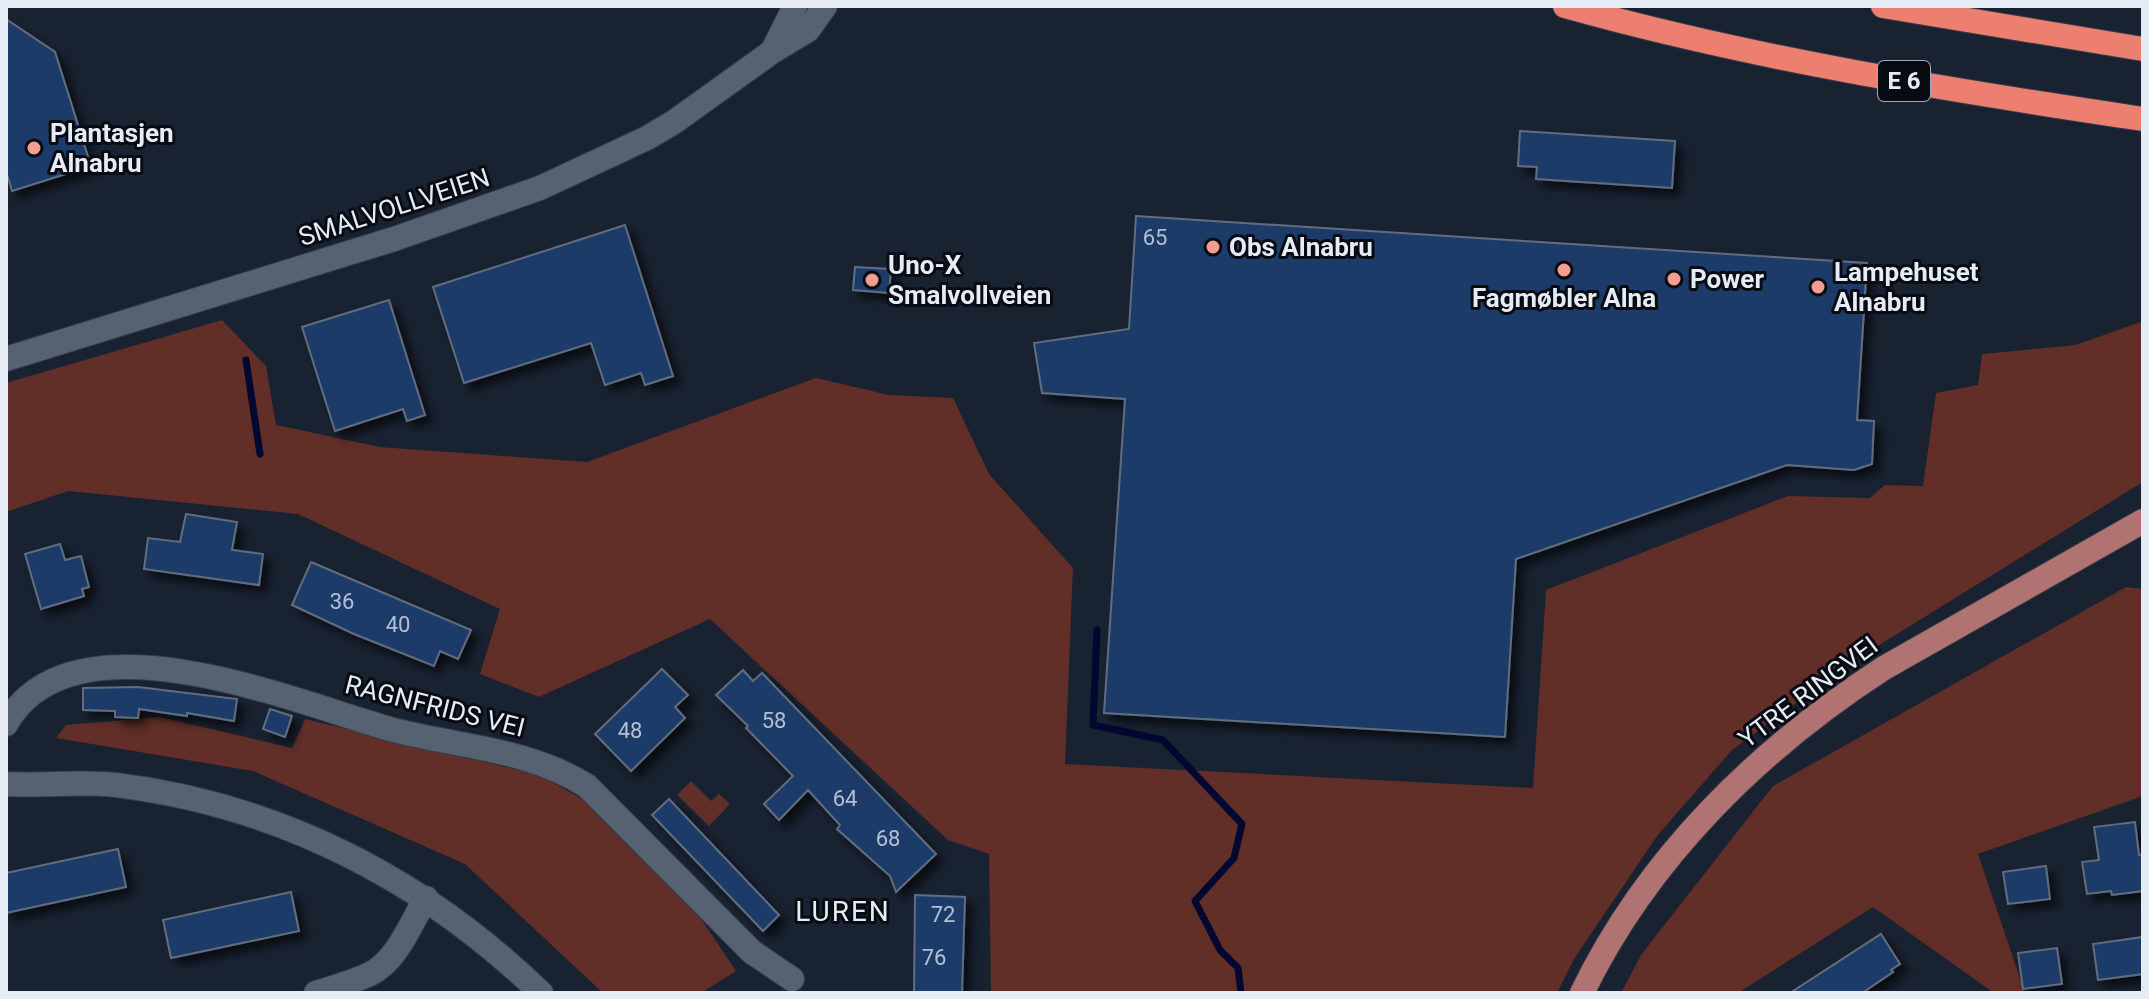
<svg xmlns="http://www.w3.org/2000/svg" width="2149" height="999" font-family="Roboto,sans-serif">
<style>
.green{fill:#612e28}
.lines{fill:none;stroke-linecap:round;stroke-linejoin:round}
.stream{stroke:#000730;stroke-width:7}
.building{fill:#1e3b69;stroke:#616d7e;stroke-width:2;filter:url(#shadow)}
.minor-casing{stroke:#363d49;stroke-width:26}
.major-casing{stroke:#363d49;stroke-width:26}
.highway-casing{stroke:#363d49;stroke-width:26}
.minor{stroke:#566172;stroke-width:24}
.major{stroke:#b07371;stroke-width:24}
.highway{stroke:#ec7f70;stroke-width:24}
.poi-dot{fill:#f59d90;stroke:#080c12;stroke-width:3}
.labels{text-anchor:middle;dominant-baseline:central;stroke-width:6;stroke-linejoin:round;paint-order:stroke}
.number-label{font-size:22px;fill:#b3c0d3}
.shield{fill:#080c12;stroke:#a3a9b2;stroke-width:2}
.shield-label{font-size:24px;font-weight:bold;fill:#e5ecf6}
.poi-label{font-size:26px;font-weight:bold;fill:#e5ecf6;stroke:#080c12;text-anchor:start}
.street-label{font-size:26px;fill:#e5ecf6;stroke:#080c12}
.neighbourhood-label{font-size:28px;letter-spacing:2px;fill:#e5ecf6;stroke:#080c12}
</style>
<defs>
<filter id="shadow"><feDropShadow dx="7" dy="7" stdDeviation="4" flood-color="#0009"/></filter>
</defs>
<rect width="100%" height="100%" fill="#192231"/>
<!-- green -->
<g class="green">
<path d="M 222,320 L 266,366 L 276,425 L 380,447 L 587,462 L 816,378 L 889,395 L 953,398 L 989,474 L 1073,568 L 1065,764 L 1533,788 L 1546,590 L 1788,496 L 1870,498 L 1885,485 L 1923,486 L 1936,393 L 1978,385 L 1982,354 L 2076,345 L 2143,321 L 2143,482 L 1855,660 L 1732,750 L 1657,836 L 1574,959 L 1557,993 L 991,993 L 989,854 L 948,840 L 710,619 L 539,697 L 480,674 L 500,609 L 298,514 L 68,491 L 6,512 L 6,383 Z"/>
<path d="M 2126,587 L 2143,589 L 2143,796 L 1978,854 L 2025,993 L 1994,993 L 1873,907 L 1738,993 L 1621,993 L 1641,955 L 1773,786 Z"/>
<path d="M 160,717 L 292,748 L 305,719 L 539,775 L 586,801 L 689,901 L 736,971 L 701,993 L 603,993 L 465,864 L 253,771 L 56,738 L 66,725 Z"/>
<path d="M 691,781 L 711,801 L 719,794 L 730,804 L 709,826 L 677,795 Z"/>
</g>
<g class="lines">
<!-- stream -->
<g class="stream">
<path d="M 246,360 L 260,454"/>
<path d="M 1097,630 L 1093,725 L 1163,740 L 1242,824 L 1234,858 L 1195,901 L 1220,950 L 1238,968 L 1241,993"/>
</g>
</g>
<!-- building -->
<g class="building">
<path d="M 6,19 L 55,52 L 91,166 L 12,191 L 6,171 Z"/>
<path d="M 1520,131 L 1675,141 L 1672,188 L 1536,179 L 1537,167 L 1518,166 Z"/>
<path d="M 1136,216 L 1867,263 L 1857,420 L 1874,421 L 1872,464 L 1854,470 L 1787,465 L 1516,559 L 1505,737 L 1104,713 L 1125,399 L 1042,393 L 1034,343 L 1129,329 Z"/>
<path d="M 625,225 L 673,376 L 645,385 L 641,373 L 605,385 L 591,343 L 464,383 L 433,287 Z"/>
<path d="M 855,267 L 891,269 L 889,293 L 853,290 Z"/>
<path d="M 389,300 L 425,415 L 407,421 L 403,409 L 335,431 L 302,327 Z"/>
<path d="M 186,514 L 237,522 L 232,550 L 263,554 L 259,585 L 144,569 L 148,538 L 180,542 Z"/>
<path d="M 60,544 L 65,560 L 81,556 L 89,587 L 82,589 L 84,596 L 41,609 L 25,554 Z"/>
<path d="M 311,562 L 471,630 L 458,659 L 440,651 L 434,666 L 354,634 L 292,605 Z"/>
<path d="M 662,669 L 688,695 L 675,707 L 685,718 L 631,771 L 595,734 Z"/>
<path d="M 743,670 L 753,681 L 762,673 L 936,854 L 896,892 L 890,876 L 837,829 L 840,825 L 808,790 L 779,820 L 764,804 L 793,776 L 746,728 L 748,726 L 716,695 Z"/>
<path d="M 138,687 L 237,699 L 234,721 L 187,713 L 187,716 L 139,709 L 138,718 L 115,717 L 115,711 L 83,710 L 83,688 Z"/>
<path d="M 270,709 L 292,716 L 285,737 L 263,729 Z"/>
<path d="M 669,799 L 779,915 L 763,931 L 652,815 Z"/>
<path d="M 2135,822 L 2139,855 L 2143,854 L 2143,891 L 2112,895 L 2111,891 L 2087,894 L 2082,862 L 2099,860 L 2094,827 Z"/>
<path d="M 118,849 L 126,887 L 6,913 L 6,873 Z"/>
<path d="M 2046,866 L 2050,899 L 2008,904 L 2003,872 Z"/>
<path d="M 291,892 L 299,931 L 171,958 L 163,920 Z"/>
<path d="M 915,895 L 965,897 L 962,993 L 914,993 Z"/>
<path d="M 1881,934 L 1900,964 L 1891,970 L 1893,972 L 1862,993 L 1790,993 Z"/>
<path d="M 2143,937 L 2143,974 L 2098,980 L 2093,944 Z"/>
<path d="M 2057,948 L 2062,984 L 2023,989 L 2018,953 Z"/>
</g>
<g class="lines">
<defs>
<g id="minor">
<path d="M 773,50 L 795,6"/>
<path d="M 6,359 L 394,239 L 540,188 L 647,138 L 674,122 L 773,51 L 808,30 L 825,6"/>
<path d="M 6,724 C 72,607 294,702 390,729 C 457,747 527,748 587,786 L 752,952 L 792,979"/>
<path d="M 6,784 C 43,786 79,781 116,785 C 279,805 423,879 541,993"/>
<path d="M 316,993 C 334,987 353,982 370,974 C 397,961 411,923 426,898"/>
</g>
<path id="major" d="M 1582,993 C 1648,857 1759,749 1884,668 L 2143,521"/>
<g id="highway">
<path d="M 1565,6 C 1754,59 1949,90 2143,119"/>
<path d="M 1883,6 L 2143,49"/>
</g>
</defs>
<!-- minor casing -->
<use href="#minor" class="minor-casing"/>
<!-- major casing -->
<use href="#major" class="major-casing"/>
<!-- highway casing -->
<use href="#highway" class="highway-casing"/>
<!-- minor -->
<use href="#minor" class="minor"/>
<!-- major -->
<use href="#major" class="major"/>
<!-- highway -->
<use href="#highway" class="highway"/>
</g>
<!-- markers -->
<g class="poi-dot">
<circle cx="34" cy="148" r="8"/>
<circle cx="1213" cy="247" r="8"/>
<circle cx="1564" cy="270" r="8"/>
<circle cx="1674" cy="279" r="8"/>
<circle cx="872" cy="280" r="8"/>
<circle cx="1818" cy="287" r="8"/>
</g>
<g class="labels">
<!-- number labels -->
<g class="number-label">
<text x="1155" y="237">65</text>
<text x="342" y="601">36</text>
<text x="398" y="624">40</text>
<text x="774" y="720">58</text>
<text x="630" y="730">48</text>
<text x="845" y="798">64</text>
<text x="888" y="838">68</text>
<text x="943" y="914">72</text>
<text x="934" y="957">76</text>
</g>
<!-- shield labels -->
<rect class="shield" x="1878" y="61" width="52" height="40" rx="6"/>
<g class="shield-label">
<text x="1904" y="81">E 6</text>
</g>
<!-- poi labels -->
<g class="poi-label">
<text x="50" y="133">Plantasjen<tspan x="50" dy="30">Alnabru</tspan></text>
<text x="1229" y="247">Obs Alnabru</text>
<text x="888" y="265">Uno-X<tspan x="888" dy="30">Smalvollveien</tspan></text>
<text x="1834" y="272">Lampehuset<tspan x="1834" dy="30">Alnabru</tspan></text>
<text x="1690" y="279">Power</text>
<text x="1564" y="298" text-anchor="middle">Fagmøbler Alna</text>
</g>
<!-- street labels -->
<g class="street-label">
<text transform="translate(394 207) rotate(-18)">SMALVOLLVEIEN</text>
<text transform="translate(1808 692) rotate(-37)">YTRE RINGVEI</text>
<text transform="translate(435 706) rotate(14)">RAGNFRIDS VEI</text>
</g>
<!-- neighbourhood labels -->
<g class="neighbourhood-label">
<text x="843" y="911">LUREN</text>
</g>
</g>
<!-- border -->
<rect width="2149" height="999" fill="none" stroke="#e5ecf6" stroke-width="16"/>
</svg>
